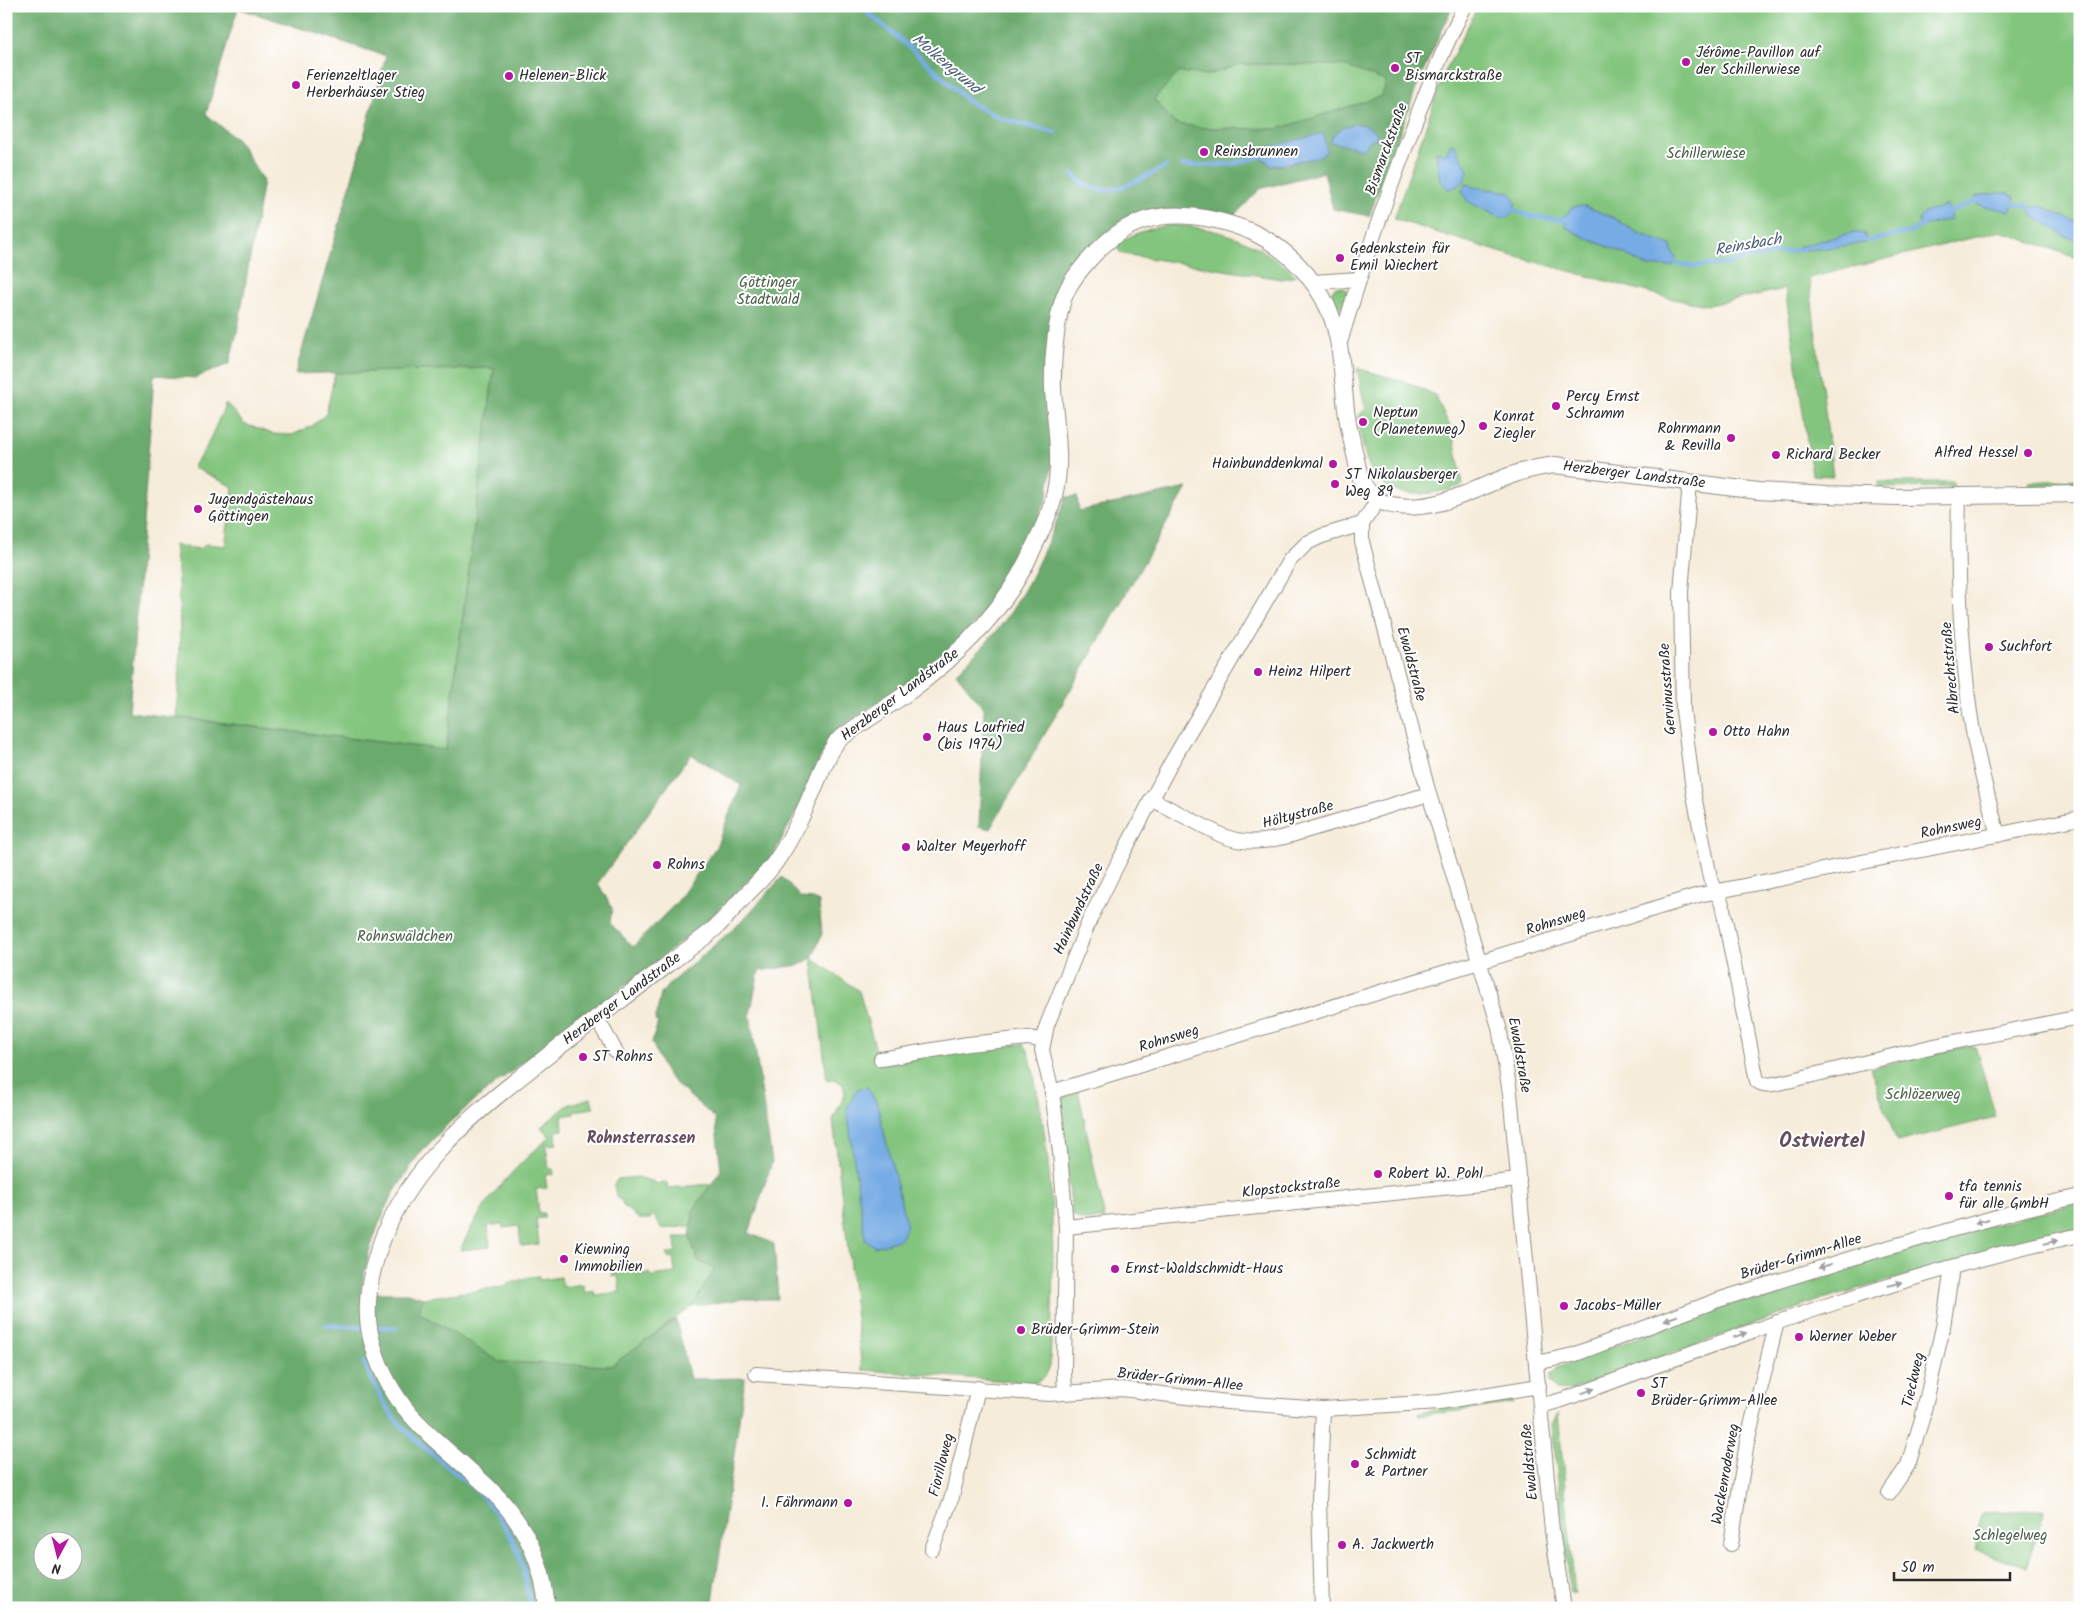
<svg xmlns="http://www.w3.org/2000/svg" width="2086" height="1614" font-family="Kalam,sans-serif">
<style>
.green{fill:#83c57e;stroke:#577854}
.forest{fill:#6aaa6d;stroke:#4a6a4c;fill-rule:evenodd}
.water{fill:#76abe4;stroke:#506b88}
.lines{fill:none;stroke-linecap:round;stroke-linejoin:round}
.stream{stroke:#76abe4;stroke-width:4.5}
.minor-casing{stroke:#908c82;stroke-width:16}
.tertiary-casing{stroke:#908c82;stroke-width:18}
.minor{stroke:#fff;stroke-width:14}
.tertiary{stroke:#fff;stroke-width:16}
.oneway{fill:#a0a0a0}
.poi-dot{fill:#b5179e;stroke:#fff;stroke-width:2}
.labels{text-anchor:middle;dominant-baseline:central;stroke-width:4;stroke-linejoin:round;paint-order:stroke}
.poi-label{font-size:15px;fill:#2b2b2b;stroke:#fff;text-anchor:start}
.street-label{font-size:15px;fill:#2b2b2b;stroke:#fff}
.park-label{font-size:15px;fill:#4a6148;stroke:#fff}
.water-label{font-size:16px;font-style:italic;fill:#495e75;stroke:#fff}
.neighbourhood-label{font-size:16px;font-weight:bold;fill:#66505d;stroke:#fff}
.district-label{font-size:20px;font-weight:bold;fill:#66505d;stroke:#fff}
</style>
<rect width="100%" height="100%" fill="#fff"/>
<filter id="ink" filterUnits="userSpaceOnUse"><feTurbulence type="fractalNoise" baseFrequency=".02" numOctaves="2"/><feDisplacementMap in="SourceGraphic" scale="10" xChannelSelector="R" yChannelSelector="G"/><feConvolveMatrix kernelMatrix="1 2 1 2 8 2 1 2 1" color-interpolation-filters="sRGB"/></filter>
<filter id="wash" filterUnits="userSpaceOnUse"><feTurbulence type="fractalNoise" baseFrequency=".0096" numOctaves="4" result="noise"/><feDisplacementMap in="SourceGraphic" scale="20" xChannelSelector="R" yChannelSelector="G"/><feGaussianBlur stdDeviation="1.12" result="paint"/><feColorMatrix in="noise" values="0 0 0 0 0 0 0 0 0 0 0 0 0 0 0 0 0 1.4 0 .05"/><feComposite in="paint" operator="in"/></filter>
<g filter="url(#wash)">
<rect width="100%" height="100%" fill="#f6ecda"/>
<!-- green -->
<g class="green">
<path d="M 1478,6 L 2080,6 L 2080,259 L 2000,231 L 1809,278 L 1833,476 L 1812,475 L 1785,289 L 1708,305 L 1673,299 L 1506,254 L 1394,219 L 1443,76 Z"/>
<path d="M 1241,64 L 1342,65 L 1386,81 L 1383,96 L 1278,129 L 1207,128 L 1175,124 L 1154,99 L 1179,72 L 1208,75 Z"/>
<path d="M 1173,225 C 1222,228 1259,242 1295,275 L 1292,277 L 1281,279 L 1123,254 L 1118,250 L 1119,243 C 1135,232 1154,227 1173,225 Z"/>
<path d="M 1336,287 L 1344,287 L 1348,292 L 1343,308 C 1334,307 1329,298 1333,289 Z"/>
<path d="M 494,368 L 446,750 L 176,717 C 181,660 182,602 174,545 L 200,549 L 206,544 L 225,546 L 233,487 L 193,467 L 206,448 L 226,403 L 244,424 L 273,434 L 292,435 L 312,426 L 326,414 L 335,373 Z"/>
<path d="M 1357,368 L 1412,384 L 1435,395 L 1453,433 L 1463,485 C 1435,495 1391,503 1373,473 C 1363,457 1361,434 1358,416 L 1366,408 L 1363,398 Z"/>
<path d="M 2080,479 L 2080,485 L 2029,487 L 2029,482 Z"/>
<path d="M 1879,482 L 1953,482 L 1954,487 L 1879,488 Z"/>
<path d="M 812,958 L 859,991 L 880,1064 L 967,1047 L 1023,1044 L 1027,1048 C 1033,1065 1035,1083 1039,1100 C 1056,1188 1054,1277 1050,1365 C 1047,1375 1044,1379 1035,1383 L 862,1370 L 833,1120 L 845,1094 L 843,1084 L 833,1079 L 827,1080 Z"/>
<path d="M 1971,1045 L 1976,1048 L 1996,1117 L 1897,1142 L 1870,1068 Z"/>
<path d="M 1078,1090 L 1105,1219 L 1080,1220 L 1072,1214 L 1060,1107 C 1062,1096 1068,1093 1078,1090 Z"/>
<path d="M 591,1098 L 594,1108 L 574,1111 L 574,1114 L 562,1116 L 563,1130 L 556,1131 L 557,1144 L 546,1145 L 549,1169 L 553,1169 L 554,1174 L 545,1175 L 547,1188 L 536,1189 L 539,1213 L 544,1213 L 544,1218 L 536,1219 L 539,1244 L 521,1246 L 519,1226 L 503,1228 L 502,1224 L 488,1226 L 490,1247 L 460,1250 C 481,1203 511,1170 550,1137 L 541,1127 L 568,1105 Z"/>
<path d="M 636,1177 L 655,1182 L 657,1184 L 667,1183 L 668,1188 L 711,1184 L 693,1211 L 692,1226 L 661,1229 L 654,1215 L 650,1219 L 639,1219 L 623,1206 L 622,1201 L 616,1197 L 614,1184 L 618,1179 Z"/>
<path d="M 2080,1203 L 2080,1228 L 1822,1299 L 1569,1391 L 1556,1390 L 1550,1381 L 1551,1374 L 1559,1367 C 1729,1302 1903,1245 2080,1203 Z"/>
<path d="M 675,1237 L 690,1237 L 698,1261 L 715,1269 L 692,1306 L 611,1366 L 500,1362 L 418,1312 L 423,1298 L 500,1287 L 529,1277 L 539,1276 L 539,1280 L 561,1277 L 563,1287 L 583,1284 L 585,1293 L 594,1291 L 595,1295 L 620,1292 L 618,1276 L 612,1276 L 612,1273 L 629,1271 L 629,1267 L 639,1266 L 640,1274 L 649,1273 L 650,1276 L 675,1273 L 673,1257 L 668,1258 L 667,1254 L 676,1252 Z"/>
<path d="M 1506,1398 L 1514,1399 L 1513,1403 L 1467,1410 L 1418,1415 L 1419,1412 Z"/>
<path d="M 1558,1413 L 1575,1593 L 1570,1593 L 1552,1424 Z"/>
<path d="M 2045,1509 L 2026,1568 L 1974,1549 L 1982,1513 Z"/>
</g>
<!-- forest -->
<g class="forest">
<path d="M 6,6 L 1453,6 L 1420,78 L 1369,216 L 1333,209 L 1324,172 L 1260,189 L 1235,215 L 1166,210 L 1123,219 L 1088,249 L 1062,285 L 1054,452 L 1047,498 L 1023,553 L 999,595 L 956,645 L 917,679 L 839,728 L 826,745 L 796,812 L 773,856 L 709,919 L 652,965 L 482,1094 L 450,1122 L 419,1154 L 393,1194 L 379,1223 L 369,1252 L 360,1293 L 407,1293 L 423,1298 L 419,1312 L 500,1362 L 611,1366 L 676,1319 L 690,1379 L 745,1378 L 712,1608 L 6,1608 ZM 238,8 L 386,56 L 343,211 L 295,374 L 494,368 L 446,750 L 129,712 L 154,375 L 195,378 L 229,364 L 238,328 L 263,181 L 240,142 L 206,114 ZM 1241,64 L 1342,65 L 1386,81 L 1382,96 L 1278,129 L 1207,128 L 1175,124 L 1154,99 L 1179,72 L 1208,75 ZM 1282,145 L 1299,161 L 1286,165 L 1272,166 L 1266,160 L 1256,157 L 1268,148 ZM 691,754 L 741,785 L 716,847 L 677,902 L 633,947 L 610,923 L 612,908 L 598,883 ZM 42,1542 L 72,1542 L 72,1572 L 42,1572 Z"/>
<path d="M 1187,488 L 990,829 L 979,826 L 984,709 L 956,673 C 971,658 986,644 999,628 C 1027,593 1050,539 1066,497 L 1077,496 L 1079,511 Z"/>
<path d="M 782,877 L 801,898 L 813,899 L 819,902 L 822,934 L 812,958 L 799,965 L 759,971 L 750,1014 L 772,1162 L 749,1233 L 774,1244 L 778,1299 L 743,1299 L 692,1306 L 715,1269 L 698,1261 L 690,1237 L 693,1211 L 721,1170 L 715,1119 C 700,1103 681,1091 667,1074 C 660,1066 657,1052 652,1042 L 658,1022 L 655,1021 L 661,994 L 669,984 L 740,923 Z"/>
</g>
<!-- water -->
<g class="water">
<path d="M 1357,124 L 1366,125 L 1377,133 L 1377,138 L 1371,139 L 1364,149 L 1330,142 C 1334,129 1344,126 1357,124 Z"/>
<path d="M 1323,133 L 1327,152 L 1315,158 L 1271,166 L 1266,160 L 1255,157 L 1267,148 Z"/>
<path d="M 1453,143 L 1468,169 C 1466,181 1461,187 1448,189 L 1440,181 L 1436,151 L 1447,154 L 1450,144 Z"/>
<path d="M 1466,183 L 1473,187 L 1510,192 C 1517,201 1518,211 1507,218 L 1501,218 L 1467,201 L 1462,190 Z"/>
<path d="M 2000,193 L 2008,193 L 2015,197 L 2010,211 L 1977,205 L 1976,196 Z"/>
<path d="M 1947,205 L 1951,219 L 1920,227 L 1919,219 L 1924,213 Z"/>
<path d="M 1585,206 L 1614,218 L 1638,233 L 1671,245 L 1673,254 L 1676,256 L 1673,266 L 1649,267 L 1619,251 L 1590,240 L 1567,228 L 1563,218 L 1573,207 Z"/>
<path d="M 2041,206 L 2080,224 L 2079,235 L 2077,240 L 2065,236 L 2032,215 L 2031,211 L 2034,207 Z"/>
<path d="M 1853,232 L 1865,234 L 1865,243 C 1842,246 1821,250 1798,250 L 1798,247 Z"/>
<path d="M 867,1087 L 877,1103 L 907,1227 L 899,1240 L 875,1247 L 865,1240 L 847,1109 L 857,1089 Z"/>
</g>
<g class="lines">
<!-- stream -->
<g class="stream">
<path d="M 860,6 L 922,58 L 969,102 L 1000,118 L 1055,133"/>
<path d="M 1183,166 L 1233,164 L 1261,156"/>
<path d="M 1073,174 C 1100,207 1135,180 1166,167"/>
<path d="M 2010,203 L 2025,205 L 2037,212"/>
<path d="M 1510,209 L 1533,217 L 1568,220"/>
<path d="M 1944,214 L 1977,201 L 1982,202"/>
<path d="M 1860,241 L 1873,240 L 1911,232 L 1924,224"/>
<path d="M 1669,259 L 1682,265 L 1694,266 L 1728,264 L 1747,258 L 1803,249"/>
<path d="M 326,1325 L 363,1327"/>
<path d="M 378,1327 L 397,1328"/>
<path d="M 364,1362 C 373,1382 381,1401 395,1418 C 419,1447 451,1467 478,1492 C 491,1504 501,1520 510,1535 C 523,1557 526,1583 530,1608"/>
</g>
</g>
</g>
<g filter="url(#ink)">
<g class="lines">
<defs>
<g id="minor">
<path d="M 1314,282 L 1359,279"/>
<path d="M 1339,346 C 1358,281 1379,217 1403,154 C 1421,104 1440,54 1465,6"/>
<path d="M 1690,482 L 1681,592 L 1683,710 L 1693,790 L 1710,878 L 1722,904 L 1757,1081 C 1766,1088 1778,1083 1788,1081 L 1934,1046 L 2080,1017"/>
<path d="M 1959,496 C 1957,562 1960,631 1968,697 C 1973,744 1986,790 1998,835"/>
<path d="M 1362,524 L 1362,542 L 1429,794 L 1499,1027 L 1510,1093 L 1552,1531 L 1564,1608"/>
<path d="M 1362,524 L 1378,500"/>
<path d="M 1151,799 L 1221,835 C 1244,845 1264,842 1288,836 L 1429,794"/>
<path d="M 596,1017 L 616,1052"/>
<path d="M 881,1059 L 968,1044 L 1028,1038 L 1042,1040"/>
<path d="M 1052,1092 L 1699,895 L 2080,818"/>
<path d="M 1066,1227 L 1519,1180"/>
<path d="M 1536,1363 L 1573,1355 L 1718,1300 L 1862,1255 L 2025,1209 L 2080,1196"/>
<path d="M 756,1374 L 1049,1394 L 1122,1389 L 1227,1402 L 1323,1409 L 1440,1402 L 1539,1386"/>
<path d="M 1065,1393 L 1064,1372 L 1066,1227 L 1060,1152 L 1052,1092 L 1042,1050 L 1047,1025 L 1090,919 L 1119,861 L 1171,763 L 1289,561 L 1307,543 L 1322,536 L 1362,524"/>
<path d="M 1541,1406 L 1565,1399 C 1734,1337 1903,1273 2080,1235"/>
<path d="M 1889,1493 L 1908,1465 L 1922,1419 L 1943,1327 L 1952,1268"/>
<path d="M 1731,1544 L 1747,1442 L 1777,1322"/>
<path d="M 932,1549 L 952,1497 L 978,1388"/>
<path d="M 1322,1608 L 1319,1501 L 1323,1409"/>
</g>
<path id="tertiary" d="M 547,1608 C 543,1562 523,1521 490,1489 C 438,1439 390,1414 371,1338 C 365,1314 368,1288 374,1265 C 398,1174 470,1116 541,1061 C 584,1027 628,995 671,962 C 686,950 702,940 715,928 C 724,920 731,911 738,903 C 751,889 766,876 776,861 C 785,848 794,832 801,817 C 814,792 821,765 837,741 C 860,723 886,708 910,691 C 959,655 1004,611 1030,555 C 1038,537 1050,516 1054,496 C 1063,461 1055,425 1053,389 C 1052,364 1056,312 1067,290 C 1075,273 1102,244 1117,234 C 1156,206 1207,214 1250,231 C 1284,246 1314,276 1329,310 C 1342,340 1342,376 1346,409 C 1348,426 1352,442 1356,459 C 1358,470 1361,484 1370,493 C 1377,501 1388,505 1398,506 C 1437,511 1472,490 1506,477 C 1522,471 1538,467 1555,465 L 1758,491 L 1827,495 L 1897,497 L 2080,494"/>
</defs>
<!-- minor casing -->
<use href="#minor" class="minor-casing"/>
<!-- tertiary casing -->
<use href="#tertiary" class="tertiary-casing"/>
<!-- minor -->
<use href="#minor" class="minor"/>
<!-- tertiary -->
<use href="#tertiary" class="tertiary"/>
</g>
<!-- one-way arrows -->
<defs><path id="oneway-solid" d="M-6-.8H1V-3.2L6.5 0L1 3.2V.8H-6Z" transform="scale(1.25)"/></defs>
<g class="oneway">
<use href="#oneway-solid" transform="translate(1982 1221) rotate(164)"/>
<use href="#oneway-solid" transform="translate(2051 1242) rotate(-15)"/>
<use href="#oneway-solid" transform="translate(1825 1266) rotate(162)"/>
<use href="#oneway-solid" transform="translate(1895 1284) rotate(-16)"/>
<use href="#oneway-solid" transform="translate(1671 1318) rotate(159)"/>
<use href="#oneway-solid" transform="translate(1740 1335) rotate(-20)"/>
<use href="#oneway-solid" transform="translate(1588 1391) rotate(-20)"/>
</g>
</g>
<!-- markers -->
<g class="poi-dot">
<circle cx="1686" cy="62" r="5"/>
<circle cx="1395" cy="68" r="5"/>
<circle cx="509" cy="76" r="5"/>
<circle cx="296" cy="85" r="5"/>
<circle cx="1204" cy="152" r="5"/>
<circle cx="1340" cy="258" r="5"/>
<circle cx="1556" cy="406" r="5"/>
<circle cx="1363" cy="422" r="5"/>
<circle cx="1483" cy="426" r="5"/>
<circle cx="1731" cy="438" r="5"/>
<circle cx="2028" cy="453" r="5"/>
<circle cx="1776" cy="455" r="5"/>
<circle cx="1333" cy="464" r="5"/>
<circle cx="1335" cy="484" r="5"/>
<circle cx="198" cy="509" r="5"/>
<circle cx="1989" cy="647" r="5"/>
<circle cx="1258" cy="672" r="5"/>
<circle cx="1713" cy="732" r="5"/>
<circle cx="927" cy="737" r="5"/>
<circle cx="906" cy="847" r="5"/>
<circle cx="657" cy="865" r="5"/>
<circle cx="583" cy="1057" r="5"/>
<circle cx="1378" cy="1174" r="5"/>
<circle cx="1949" cy="1196" r="5"/>
<circle cx="564" cy="1259" r="5"/>
<circle cx="1115" cy="1269" r="5"/>
<circle cx="1564" cy="1306" r="5"/>
<circle cx="1021" cy="1330" r="5"/>
<circle cx="1799" cy="1337" r="5"/>
<circle cx="1641" cy="1393" r="5"/>
<circle cx="1355" cy="1464" r="5"/>
<circle cx="848" cy="1503" r="5"/>
<circle cx="1342" cy="1545" r="5"/>
</g>
<g class="labels">
<!-- poi labels -->
<g class="poi-label">
<text x="1696" y="53">Jérôme-Pavillon auf<tspan x="1696" dy="17">der Schillerwiese</tspan></text>
<text x="1405" y="59">ST<tspan x="1405" dy="17">Bismarckstraße</tspan></text>
<text x="306" y="76">Ferienzeltlager<tspan x="306" dy="17">Herberhäuser Stieg</tspan></text>
<text x="519" y="76">Helenen-Blick</text>
<text x="1214" y="152">Reinsbrunnen</text>
<text x="1350" y="249">Gedenkstein für<tspan x="1350" dy="17">Emil Wiechert</tspan></text>
<text x="1566" y="397">Percy Ernst<tspan x="1566" dy="17">Schramm</tspan></text>
<text x="1373" y="413">Neptun<tspan x="1373" dy="17">(Planetenweg)</tspan></text>
<text x="1493" y="417">Konrat<tspan x="1493" dy="17">Ziegler</tspan></text>
<text x="1721" y="429" text-anchor="end">Rohrmann<tspan x="1721" dy="17">&amp; Revilla</tspan></text>
<text x="2018" y="453" text-anchor="end">Alfred Hessel</text>
<text x="1786" y="455">Richard Becker</text>
<text x="1323" y="464" text-anchor="end">Hainbunddenkmal</text>
<text x="1345" y="475">ST Nikolausberger<tspan x="1345" dy="17">Weg 89</tspan></text>
<text x="208" y="500">Jugendgästehaus<tspan x="208" dy="17">Göttingen</tspan></text>
<text x="1999" y="647">Suchfort</text>
<text x="1268" y="672">Heinz Hilpert</text>
<text x="937" y="728">Haus Loufried<tspan x="937" dy="17">(bis 1974)</tspan></text>
<text x="1723" y="732">Otto Hahn</text>
<text x="916" y="847">Walter Meyerhoff</text>
<text x="667" y="865">Rohns</text>
<text x="593" y="1057">ST Rohns</text>
<text x="1388" y="1174">Robert W. Pohl</text>
<text x="1959" y="1187">tfa tennis<tspan x="1959" dy="17">für alle GmbH</tspan></text>
<text x="574" y="1250">Kiewning<tspan x="574" dy="17">Immobilien</tspan></text>
<text x="1125" y="1269">Ernst-Waldschmidt-Haus</text>
<text x="1574" y="1306">Jacobs-Müller</text>
<text x="1031" y="1330">Brüder-Grimm-Stein</text>
<text x="1809" y="1337">Werner Weber</text>
<text x="1651" y="1384">ST<tspan x="1651" dy="17">Brüder-Grimm-Allee</tspan></text>
<text x="1365" y="1455">Schmidt<tspan x="1365" dy="17">&amp; Partner</tspan></text>
<text x="838" y="1503" text-anchor="end">I. Fährmann</text>
<text x="1352" y="1545">A. Jackwerth</text>
</g>
<!-- street labels -->
<g class="street-label">
<text transform="translate(1387 149) rotate(-70)">Bismarckstraße</text>
<text transform="translate(1634 475) rotate(7)">Herzberger Landstraße</text>
<text transform="translate(1411 664) rotate(75)">Ewaldstraße</text>
<text transform="translate(1951 668) rotate(-95)">Albrechtstraße</text>
<text transform="translate(1668 689) rotate(-94)">Gervinusstraße</text>
<text transform="translate(900 695) rotate(-37)">Herzberger Landstraße</text>
<text transform="translate(1298 815) rotate(-15)">Höltystraße</text>
<text transform="translate(1951 828) rotate(-12)">Rohnsweg</text>
<text transform="translate(1079 909) rotate(-65)">Hainbundstraße</text>
<text transform="translate(1556 922) rotate(-17)">Rohnsweg</text>
<text transform="translate(622 999) rotate(-37)">Herzberger Landstraße</text>
<text transform="translate(1169 1039) rotate(-17)">Rohnsweg</text>
<text transform="translate(1519 1055) rotate(80)">Ewaldstraße</text>
<text transform="translate(1291 1188) rotate(-6)">Klopstockstraße</text>
<text transform="translate(1801 1257) rotate(-17)">Brüder-Grimm-Allee</text>
<text transform="translate(1180 1380) rotate(6)">Brüder-Grimm-Allee</text>
<text transform="translate(1914 1380) rotate(-77)">Tieckweg</text>
<text transform="translate(1530 1462) rotate(-95)">Ewaldstraße</text>
<text transform="translate(942 1465) rotate(-76)">Fiorilloweg</text>
<text transform="translate(1726 1474) rotate(-80)">Wackenroderweg</text>
</g>
<!-- park labels -->
<g class="park-label">
<text x="1706" y="154">Schillerwiese</text>
<text x="768" y="283">Göttinger<tspan x="768" dy="17">Stadtwald</tspan></text>
<text x="405" y="937">Rohnswäldchen</text>
<text x="1923" y="1095">Schlözerweg</text>
<text x="2010" y="1536">Schlegelweg</text>
</g>
<!-- water labels -->
<g class="water-label">
<text transform="translate(946 64) rotate(40)">Molkengrund</text>
<text transform="translate(1748 245) rotate(-10)">Reinsbach</text>
</g>
<!-- neighbourhood labels -->
<g class="neighbourhood-label">
<text x="641" y="1138">Rohnsterrassen</text>
</g>
<!-- district labels -->
<g class="district-label">
<text x="1822" y="1142">Ostviertel</text>
</g>
</g>
<!-- margin -->
<rect width="2086" height="1614" fill="none" stroke="#fff" stroke-width="25"/>
<!-- north arrow -->
<g transform="translate(58 1556) rotate(187)"><circle r="24" fill="#ffffff" stroke="#aaaaaa"/>
<path d="M0-4L9 19L0 12L-9 19Z" fill="#b5179e"/>
<text y="-8" font-size="14" font-weight="bold" text-anchor="middle" fill="#2b2b2b">N</text>
</g>
<!-- scale -->
<path d="M1894 1572v8h116v-8" fill="none" stroke="#2b2b2b" stroke-width="2.5"/>
<text x="1901" y="1572" font-size="15" fill="#2b2b2b" stroke="#ffffff" stroke-width="4" paint-order="stroke">50 m</text>
</svg>
